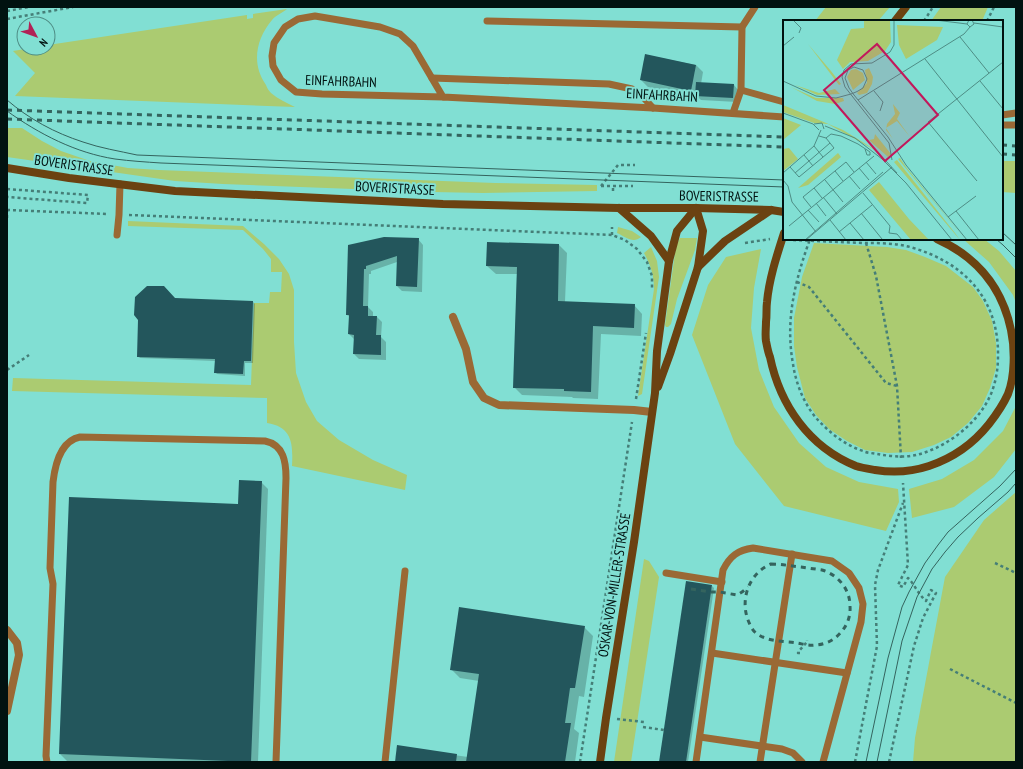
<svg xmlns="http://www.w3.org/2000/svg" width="1023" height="769" font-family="'PT Sans Narrow',sans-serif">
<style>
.green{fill:#abcb71}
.shadow{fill:#0003}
.building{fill:#23565c}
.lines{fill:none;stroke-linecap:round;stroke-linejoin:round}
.path{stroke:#457e77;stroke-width:2.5;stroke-dasharray:3 3;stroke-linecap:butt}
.service{stroke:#9a6935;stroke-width:7}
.minor{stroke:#9a6935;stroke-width:8}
.secondary{stroke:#6b4211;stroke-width:8}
.tram{stroke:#34645e;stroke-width:1}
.rail{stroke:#34645e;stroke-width:3;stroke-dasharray:5 5;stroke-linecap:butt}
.labels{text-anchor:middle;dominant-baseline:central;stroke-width:4;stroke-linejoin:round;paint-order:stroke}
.street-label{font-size:14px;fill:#011210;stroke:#81dfd3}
.inset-road{fill:none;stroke:#4e8d85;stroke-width:1}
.view{fill:#c2185b;fill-opacity:0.15;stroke:#c2185b;stroke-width:2}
.inset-edge{fill:none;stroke:#011210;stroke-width:2}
</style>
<rect width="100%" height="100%" fill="#81dfd3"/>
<!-- green -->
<g class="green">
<path d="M 826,7 L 890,7 L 878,21 L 815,21 Z"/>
<path d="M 941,7 L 988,7 L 982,21 L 931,21 Z"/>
<path d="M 287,9 C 282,13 276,15 272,20 C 256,39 251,64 266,85 C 267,88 269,91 271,93 C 278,99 287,103 295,107 L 15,96 L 35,73 L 13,51 L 31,48 L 48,48 L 48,45 L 247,15 L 247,19 L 253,18 L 253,14 Z"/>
<path d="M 7,128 L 22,128 L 42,141 L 61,151 L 90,161 L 128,168 L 159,170 L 495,183 L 597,185 L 597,191 L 483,193 L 433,192 L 223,184 L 175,181 L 7,157 Z"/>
<path d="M 1002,161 L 1016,161 L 1016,193 L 1002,192 Z"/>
<path d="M 128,221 L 243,226 L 264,244 L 279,259 L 289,274 L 294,290 L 294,342 L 296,373 L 306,402 L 317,421 L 339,440 L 373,460 L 407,475 L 405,490 L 292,466 C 293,445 293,427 267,423 L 267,398 L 12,391 L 13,378 L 251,385 L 254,303 L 269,303 L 270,292 L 281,292 L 282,272 L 271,272 L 271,259 L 263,249 L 243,230 L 128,226 Z"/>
<path d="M 618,227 L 632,231 L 641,237 C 633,244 626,237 617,233 Z"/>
<path d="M 680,238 L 697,238 L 695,250 L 677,299 L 671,324 L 668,327 L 666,327 L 665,325 L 675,253 L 677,244 Z"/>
<path d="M 963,239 L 984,239 L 999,251 L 1016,271 L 1016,303 L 1013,295 L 989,262 Z"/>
<path d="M 814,243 L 887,247 L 906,250 L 925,257 L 946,266 L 973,287 L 983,301 L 992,321 L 996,343 L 996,368 L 990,388 L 982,406 L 968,423 L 951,437 L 934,445 L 912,452 L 888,453 L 865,450 L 847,441 L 829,429 L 816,415 L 805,398 L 797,367 L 794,346 L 794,318 L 802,277 Z"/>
<path d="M 651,247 L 657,261 L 659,277 L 642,394 L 638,396 L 654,289 C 654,275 651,266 644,253 Z"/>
<path d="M 761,249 L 754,288 L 751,328 L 759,370 L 774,407 L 799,443 L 826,467 L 859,482 L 898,489 L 899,502 L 886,531 L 784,506 L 735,444 L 692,335 L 708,285 L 726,257 Z"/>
<path d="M 1016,406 L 1016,449 L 994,477 L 954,507 L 912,518 L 909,489 L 942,479 L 974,460 L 1003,431 Z"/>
<path d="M 1016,492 L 1016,762 L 913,762 L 915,738 L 945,577 L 984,520 Z"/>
<path d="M 644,559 L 649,561 L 659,577 L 631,762 L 614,762 Z"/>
</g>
<!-- shadow -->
<g class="shadow">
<path d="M 646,55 L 696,65 L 703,72 L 701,84 L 734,85 L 738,90 L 737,102 L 701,100 L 698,97 L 648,87 L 641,80 Z"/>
<path d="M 418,239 L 423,245 L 422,292 L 402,291 L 397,286 L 397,262 L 371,271 L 371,274 L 369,274 L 368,307 L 373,312 L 373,317 L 377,317 L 382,322 L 381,337 L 386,342 L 386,360 L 359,359 L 354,354 L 355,340 L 349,334 L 350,317 L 347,315 L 349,246 Z"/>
<path d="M 559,245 L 567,253 L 565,302 L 634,305 L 642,314 L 641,336 L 601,334 L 598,399 L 573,398 L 572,397 L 522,395 L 514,387 L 517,274 L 496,274 L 487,266 Z"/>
<path d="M 175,299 L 253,302 L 255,304 L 253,363 L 245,363 L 245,376 L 217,374 L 215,372 L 215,361 L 140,358 L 138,356 Z"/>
<path d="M 261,482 L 268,489 L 258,762 L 101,762 L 67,761 L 60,754 L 239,505 Z"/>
<path d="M 712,586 L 714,588 L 688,762 L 660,762 Z"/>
<path d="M 584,627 L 593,636 L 584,697 L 579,696 L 574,729 L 579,733 L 575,762 L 396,762 L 398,747 L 468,757 L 479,681 L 460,678 L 451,669 Z"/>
</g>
<!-- building -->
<g class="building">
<path d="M 645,54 L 696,65 L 691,91 L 640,80 Z"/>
<path d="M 696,82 L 734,84 L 733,98 L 695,96 Z"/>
<path d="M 384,237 L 419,238 L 417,287 L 396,286 L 397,256 L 366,266 L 366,269 L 364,269 L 363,306 L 368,306 L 368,316 L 377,316 L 376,335 L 381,335 L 381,355 L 353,354 L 354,335 L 348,334 L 349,315 L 346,315 L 348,245 Z"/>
<path d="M 487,242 L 559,244 L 558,301 L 635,304 L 634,328 L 593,326 L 591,392 L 564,391 L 564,389 L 513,388 L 517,267 L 486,266 Z"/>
<path d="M 147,286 L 164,286 L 175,298 L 253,301 L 251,361 L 244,361 L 243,374 L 214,373 L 215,359 L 137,357 L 138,320 L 134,315 L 135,297 Z"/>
<path d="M 239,480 L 262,481 L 251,762 L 228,762 L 228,761 L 59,754 L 69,497 L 238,504 Z"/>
<path d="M 686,581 L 712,585 L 686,762 L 659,762 Z"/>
<path d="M 459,607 L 585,626 L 575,688 L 570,688 L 565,723 L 571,723 L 565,762 L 466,762 L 479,674 L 450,670 Z"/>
<path d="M 397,745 L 457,754 L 456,762 L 395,762 Z"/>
</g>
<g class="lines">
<!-- path -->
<g class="path">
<path d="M 7,11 L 29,7"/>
<path d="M 7,19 L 73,7"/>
<path d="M 924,21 L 933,7"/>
<path d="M 987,21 L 994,7"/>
<path d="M 601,186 L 618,165 L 635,165"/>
<path d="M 601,186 L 633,186"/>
<path d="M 7,189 L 88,195 L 87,203 L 7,197"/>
<path d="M 613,191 L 613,186"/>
<path d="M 7,210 L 108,214"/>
<path d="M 129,215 L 612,235 L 625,240 L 637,249 L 647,262 L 652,276 L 652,290"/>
<path d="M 7,218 L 7,210"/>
<path d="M 612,235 L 612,227"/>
<path d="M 793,240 C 817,241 840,242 864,243 C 879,243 895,243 910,247 C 964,262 999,299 998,356 C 998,374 994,392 984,407 C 969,430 942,449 916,455 C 903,458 889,456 877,454 C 872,453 867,453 863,451 C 845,445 830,433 817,419 C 804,404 796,384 793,364 C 785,320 795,281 810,239"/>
<path d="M 745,243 L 770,239"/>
<path d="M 866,243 L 876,276 L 897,386 L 901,458"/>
<path d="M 797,282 L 809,287 L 886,383 L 897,386"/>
<path d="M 7,370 L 29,355"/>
<path d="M 636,399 L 646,333"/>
<path d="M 995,563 L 1016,573"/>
<path d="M 800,653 L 798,653 L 799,651 L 807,642 L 807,640"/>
<path d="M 950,669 L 1016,703"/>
<path d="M 617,719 L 644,722"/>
<path d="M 643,727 L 664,730"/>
<path d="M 580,762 L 632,422"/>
<path d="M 855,762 L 877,646 L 875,585 L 878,570 L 903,503"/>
<path d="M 889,762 L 914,646 L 923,618 L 936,593 L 931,590 L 926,601 C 918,594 915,585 908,578 L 903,587 L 898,585 L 908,565 L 903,483"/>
</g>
<!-- service -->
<g class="service">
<path d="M 487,21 L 742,27"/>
<path d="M 432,78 L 609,84 L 632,89 L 643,97 L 653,108"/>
<path d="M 741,90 L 784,102"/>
<path d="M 443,97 L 413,46 L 400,34 L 380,27 L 315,16 L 298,19 L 285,27 L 274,43 L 272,56 L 273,66 L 281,80 L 296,92 L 322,94 L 443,97 L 653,108 L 784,117"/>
<path d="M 733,113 L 741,90 L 742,27 L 755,7"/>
<path d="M 1002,115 L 1016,113"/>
<path d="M 1002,125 L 1016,125"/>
<path d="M 117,235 L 119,215 L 120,184"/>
<path d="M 666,573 L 722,582"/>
<path d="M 712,653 L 847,673"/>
<path d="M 700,737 L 782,749 L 793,753 L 802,762"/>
<path d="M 47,762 L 46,756 L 53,584 L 50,568 L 53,482 C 55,465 60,441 80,437 L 265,441 C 284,445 286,462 286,478 L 276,762"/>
<path d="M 385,762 L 405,571"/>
<path d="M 696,762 L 723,570 C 730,556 738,550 753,548 L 832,561 L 849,573 L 859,588 L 863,604 L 861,622 L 823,762"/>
<path d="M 760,762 L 792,554"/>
</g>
<!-- minor -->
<g class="minor">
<path d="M 453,317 L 466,349 L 473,382 L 484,398 L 499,405 L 634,410 L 652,412"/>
<path d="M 7,630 L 17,643 L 19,655 L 7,711"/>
</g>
<!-- secondary -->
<g class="secondary">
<path d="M 895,21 L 906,7"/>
<path d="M 7,168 L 69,178 L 175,191 L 443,204 L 619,208 L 696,208 L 771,210 L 784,212"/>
<path d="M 619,208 L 651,236 L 669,261"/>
<path d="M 784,233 C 777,255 769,279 767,302 C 766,309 767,315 766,322 C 766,328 765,335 766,341 C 767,346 768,352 770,357 C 780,405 809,447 856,466 C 862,468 869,469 875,470 C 894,473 911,472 929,466 C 953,458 973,444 989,424 C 996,415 1003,405 1008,394 C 1015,376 1015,349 1011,330 C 1002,287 977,257 937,239"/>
<path d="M 698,267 L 725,241 L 771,210"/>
<path d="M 658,387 L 670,354 L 698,267 L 703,231 L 696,208"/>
<path d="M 600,762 L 606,718 L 634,542 L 655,393 L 657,351 L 669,261 L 677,231 L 696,208"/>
</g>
<!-- tram -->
<g class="tram">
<path d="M 7,100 C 29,119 55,133 83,142 C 100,148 119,151 137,155 L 784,180"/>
<path d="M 7,111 C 39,134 76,153 115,159 C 130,161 146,162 161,163 L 784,187"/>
<path d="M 1002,232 L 1016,245"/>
<path d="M 996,239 L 1003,245 L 1016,258"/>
<path d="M 866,762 L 888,658 L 902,607 L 909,592 L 925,563 L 938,545 L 948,532 L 1000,486 L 1016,469"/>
<path d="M 877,762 L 902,641 L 917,597 L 932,569 L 945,552 L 958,537 L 978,518 L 1008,492 L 1016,483"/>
</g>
<!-- rail -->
<g class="rail">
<path d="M 7,110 L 784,137"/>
<path d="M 7,119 L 784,147"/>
<path d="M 1002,145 L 1016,146"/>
<path d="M 1002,154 L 1016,155"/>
<path d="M 771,564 C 781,564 791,566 801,567 C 808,568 815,569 822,570 C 838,575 850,589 850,606 C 851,619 845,630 835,638 C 830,642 822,645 815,645 C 809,646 803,644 797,643 C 784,641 767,642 756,633 C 752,630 750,625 748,620 C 740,599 749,573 771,564 Z"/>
<path d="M 691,589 L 711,592 L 720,592 L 737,595 L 742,592 L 748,587"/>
</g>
</g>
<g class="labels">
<!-- street labels -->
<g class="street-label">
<text transform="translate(341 81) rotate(2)">EINFAHRBAHN</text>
<text transform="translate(662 95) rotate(3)">EINFAHRBAHN</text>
<text transform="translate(74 165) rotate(8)">BOVERISTRASSE</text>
<text transform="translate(395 188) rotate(3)">BOVERISTRASSE</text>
<text transform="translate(719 196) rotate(1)">BOVERISTRASSE</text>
<text transform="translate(614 585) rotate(-81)">OSKAR-VON-MILLER-STRASSE</text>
</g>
</g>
<!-- overview -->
<g transform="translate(783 20)">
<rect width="220" height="220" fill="#81dfd3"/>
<path d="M 81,0 L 107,1 L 108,22 L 102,31 L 85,41 L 67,42 L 60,49 L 54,40 L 68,9 L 81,8 ZM 114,5 L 160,7 L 154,20 L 123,39 L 116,25 ZM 25,24 L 48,51 L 58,64 L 56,65 ZM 86,48 L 90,57 L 89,64 L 84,73 L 76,75 L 74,73 L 84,63 L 82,50 ZM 73,49 L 80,53 L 82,60 L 70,70 L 64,57 L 68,50 ZM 12,65 L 36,73 L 52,69 L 57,74 L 34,75 ZM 8,67 L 33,78 L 60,78 L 61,81 L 52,84 L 34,81 ZM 110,84 L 117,93 L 114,99 L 127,117 L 114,101 L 103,108 L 110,119 L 103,110 L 104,104 L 112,94 ZM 0,85 L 60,110 L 78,121 L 97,133 L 45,104 L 31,103 L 0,92 ZM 0,98 L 18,105 L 0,120 ZM 92,114 L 108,134 L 105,137 L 86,120 L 91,119 ZM 6,128 L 15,139 L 0,151 L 0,129 ZM 55,133 L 58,137 L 51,143 L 25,165 L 15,168 ZM 117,138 L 123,147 L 183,220 L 115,139 ZM 114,140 L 172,213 L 177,220 L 111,142 ZM 96,162 L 126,199 L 146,220 L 128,220 L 86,170 Z" fill="#abcb71"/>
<path class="inset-road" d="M 10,0 L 18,8 L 16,13M 152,0 L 184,4M 186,0 L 184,4 L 187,7 L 191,4 L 189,0M 191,3 L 220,7M 177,17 L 206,53M 0,26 L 11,17M 142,39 L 220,137M 0,61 L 33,76 L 53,78 L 68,74 L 73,72 L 75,71 L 80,68 L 84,59 L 80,50 L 71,47 L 65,50 L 62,58 L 66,68 L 71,75 L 105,117 L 123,145 L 184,220M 197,61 L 220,89M 91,71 L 100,82 L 97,91M 75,80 L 181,14 L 187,7M 0,93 L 30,104 L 36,110M 31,104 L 39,103 L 41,109M 42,106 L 72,118 L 99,139M 43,118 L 48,114 L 58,116 L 75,124 L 87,132 L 87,135 L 84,135 L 82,129M 31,126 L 40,137M 21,135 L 30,146M 99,139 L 123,163 L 169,220M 109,140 L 106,123 L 62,67 L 59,57 L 61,50 L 68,44 L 89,43 L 107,32 L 111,25 L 111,0M 103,141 L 114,153M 83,142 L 93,154M 7,147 L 16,157 L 51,128 L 43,118 L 36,116M 76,148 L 86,160M 52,151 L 60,161M 0,153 L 31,126 L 38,110M 12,153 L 47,123M 66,156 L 77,169M 0,160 L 5,166 L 9,182 L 33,212M 42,160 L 60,182M 194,161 L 145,102 L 220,42M 31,168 L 39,178M 80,173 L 107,206 L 106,213 L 114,214 L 119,220M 40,177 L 54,194M 33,183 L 43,196M 28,187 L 20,177 L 63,142 L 71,152M 25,190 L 36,202M 173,191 L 196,220M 78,193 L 99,219M 165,197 L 193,176M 47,200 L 63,220M 67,203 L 81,220M 6,206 L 91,136M 56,212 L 89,185M 22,220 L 100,152M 23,220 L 109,147"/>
<path class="view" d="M 94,24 L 155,95 L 102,141 L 41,70 Z"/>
<rect width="220" height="220" class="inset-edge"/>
</g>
<!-- border -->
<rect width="1023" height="769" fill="none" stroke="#011210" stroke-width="16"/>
<!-- north arrow -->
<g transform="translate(36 36) rotate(131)"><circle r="19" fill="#81dfd3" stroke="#4e8d85"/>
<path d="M0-3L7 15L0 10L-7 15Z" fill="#b12256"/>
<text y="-6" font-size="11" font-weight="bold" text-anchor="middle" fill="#011210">N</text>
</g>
</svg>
